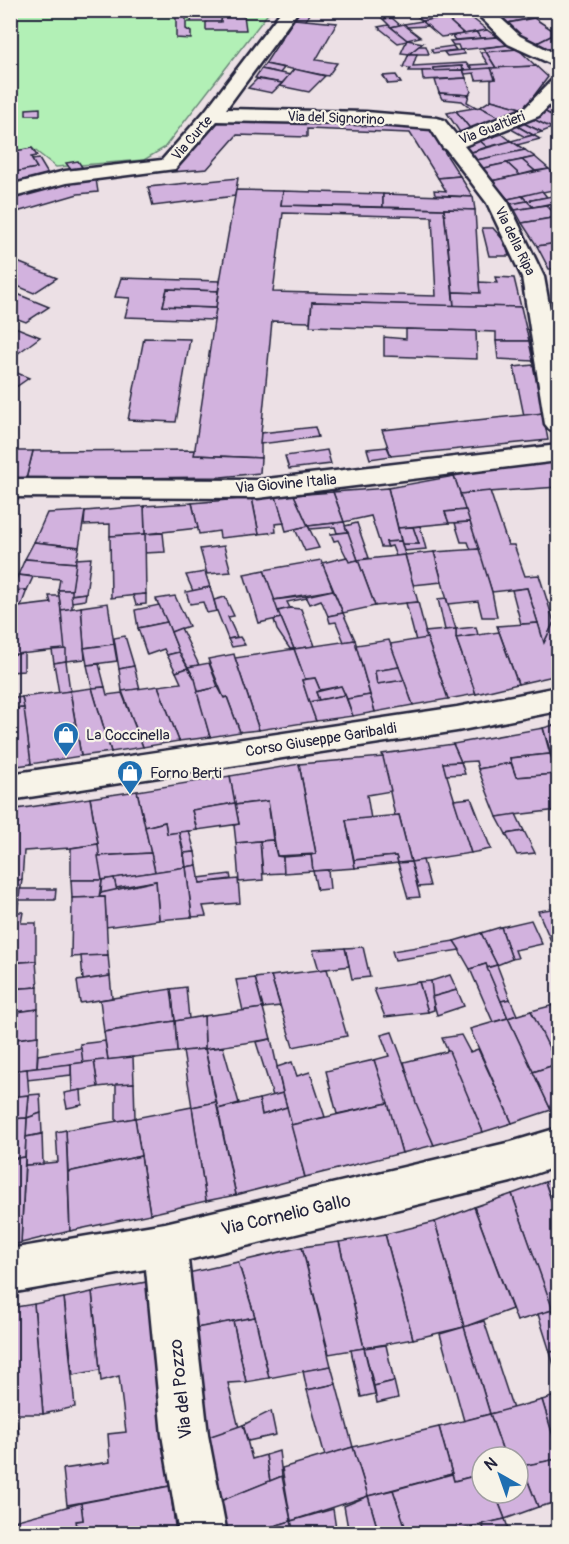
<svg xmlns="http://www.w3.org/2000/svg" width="569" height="1544" font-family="Pangolin,sans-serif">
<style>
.green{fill:#b2f0b6;stroke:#6a8978;stroke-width:1.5}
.building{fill:#d2b2de;stroke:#22223b;stroke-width:1.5;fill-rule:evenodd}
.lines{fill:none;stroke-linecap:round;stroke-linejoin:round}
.minor-casing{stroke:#22223b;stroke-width:5}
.minor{fill:#f7f3e8;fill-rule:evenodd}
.labels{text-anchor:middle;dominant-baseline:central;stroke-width:4.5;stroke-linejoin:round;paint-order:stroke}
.far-street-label{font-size:14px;fill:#22223b;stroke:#f7f3e8}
.street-label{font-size:15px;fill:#22223b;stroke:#f7f3e8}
.poi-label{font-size:15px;fill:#22223b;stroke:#f7f3e8;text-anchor:start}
.near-street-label{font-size:18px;fill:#22223b;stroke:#f7f3e8}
</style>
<rect width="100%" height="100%" fill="#ece0e5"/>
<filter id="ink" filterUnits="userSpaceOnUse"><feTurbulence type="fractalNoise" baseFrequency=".0167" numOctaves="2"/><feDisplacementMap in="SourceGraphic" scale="12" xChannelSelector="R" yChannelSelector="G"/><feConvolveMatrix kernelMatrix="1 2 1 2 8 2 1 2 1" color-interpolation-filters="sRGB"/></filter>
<g filter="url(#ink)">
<!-- green -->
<path class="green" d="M 11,11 L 270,11 L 164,148 L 144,160 L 56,167 L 32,148 L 11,152 Z"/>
<!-- building -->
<g class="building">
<rect x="192" y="10" width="52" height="5"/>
<path d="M 300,10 L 310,10 L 312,11 L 306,20 L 294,19 Z"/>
<path d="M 401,10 L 425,10 L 426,11 L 383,19 L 378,14 Z"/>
<path d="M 462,10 L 466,14 L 422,21 L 414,13 Z"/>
<path d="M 511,10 L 558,10 L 558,12 L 503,24 L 490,15 Z"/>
<path d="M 466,14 L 472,18 L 487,30 L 464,34 L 445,17 Z"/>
<path d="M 176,15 L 186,15 L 186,29 L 191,32 L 191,39 L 176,38 Z"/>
<path d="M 192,15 L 222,15 L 221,22 L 187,22 L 191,22 Z"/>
<path d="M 222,15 L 244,15 L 246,30 L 206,30 L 206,22 L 221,22 Z"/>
<path d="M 445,17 L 464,34 L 441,37 L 422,21 Z"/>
<path d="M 392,18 L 400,25 L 391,27 L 383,19 Z"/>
<path d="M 534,18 L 557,33 L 533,45 L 503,24 Z"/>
<path d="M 294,19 L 337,23 L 316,60 L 337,63 L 328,76 L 265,64 Z"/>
<path d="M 422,21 L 428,26 L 407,27 L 404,24 Z"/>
<path d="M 404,24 L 407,27 L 420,37 L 407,40 L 391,27 Z"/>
<path d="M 388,25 L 407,40 L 407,41 L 398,43 L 378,27 Z"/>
<path d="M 487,30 L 497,37 L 481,38 L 476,32 Z"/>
<path d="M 476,32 L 481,38 L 455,40 L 452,36 Z"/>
<path d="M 555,34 L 558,35 L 558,48 L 549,53 L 533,45 Z"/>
<path d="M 497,37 L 508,45 L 460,50 L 458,45 L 453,45 L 450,41 Z"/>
<path d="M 407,40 L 423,43 L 409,54 L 401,53 Z"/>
<path d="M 508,45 L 518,49 L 486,52 L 483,48 Z"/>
<path d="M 419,46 L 426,46 L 429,54 L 409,54 Z"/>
<path d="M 453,46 L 456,50 L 433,53 L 431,49 Z"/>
<path d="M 518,49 L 536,66 L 496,68 L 486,52 Z"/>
<path d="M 462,50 L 465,54 L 447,56 L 444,52 Z"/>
<path d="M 480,52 L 486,52 L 496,68 L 472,70 L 470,65 L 488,64 Z"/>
<path d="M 409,54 L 417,54 L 413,66 L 466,63 L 472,70 L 463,70 L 462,66 L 433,68 L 433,71 L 409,71 L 410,68 L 403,67 Z"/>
<path d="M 265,64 L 284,68 L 280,73 L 261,69 Z"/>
<path d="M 462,66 L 463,70 L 433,71 L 433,68 Z"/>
<path d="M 536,66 L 548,77 L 524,109 L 491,100 L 491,80 L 495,79 L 491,68 Z"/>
<path d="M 491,68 L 495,79 L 476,80 L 474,73 L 465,74 L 463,70 Z"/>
<path d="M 261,69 L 280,73 L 291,75 L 282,83 L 255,78 Z"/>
<path d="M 294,69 L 325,76 L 309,92 L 280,86 Z"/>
<path d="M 463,70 L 466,78 L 423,80 L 422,71 Z"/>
<path d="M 396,75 L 401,83 L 388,84 L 383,76 Z"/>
<path d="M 466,78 L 471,91 L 469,95 L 439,93 L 435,80 Z"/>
<path d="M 257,79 L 282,83 L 272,93 L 248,88 Z"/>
<path d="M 439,93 L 469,95 L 467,102 L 478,108 L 472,109 L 462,101 L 442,99 Z"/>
<path d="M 491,100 L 524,109 L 503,119 L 480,107 Z"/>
<path d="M 550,105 L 558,110 L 558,119 L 542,110 Z"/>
<path d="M 480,107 L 503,119 L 472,131 L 456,111 Z"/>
<path d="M 40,108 L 40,115 L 26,115 L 26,109 Z"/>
<path d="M 542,110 L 558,119 L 558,132 L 531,118 Z"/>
<path d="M 456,111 L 472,131 L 461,134 L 447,113 Z"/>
<path d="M 224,116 L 426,123 L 460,176 L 438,178 L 410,133 L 307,129 L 307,137 L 237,135 L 207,169 L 172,172 Z"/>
<path d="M 531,118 L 552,128 L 542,132 L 523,123 Z"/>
<path d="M 523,123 L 542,132 L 533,135 L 517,126 Z"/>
<path d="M 517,126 L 533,135 L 525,137 L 511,129 Z"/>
<path d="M 502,134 L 511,141 L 487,147 L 480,141 Z"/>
<path d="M 533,135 L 540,139 L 517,145 L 511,141 Z"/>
<path d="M 480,141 L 487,147 L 465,154 L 459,148 Z"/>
<path d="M 511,141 L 525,150 L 472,161 L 465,154 Z"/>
<path d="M 32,148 L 37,156 L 31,157 L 37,168 L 10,173 L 10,152 Z"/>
<path d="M 525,150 L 535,157 L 479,169 L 472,161 Z"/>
<path d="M 535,157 L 549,169 L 535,171 L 522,160 Z"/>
<path d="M 39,159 L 48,174 L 14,183 L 10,173 L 37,168 L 32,160 Z"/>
<path d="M 522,160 L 535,171 L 520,175 L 507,163 Z"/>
<path d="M 78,161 L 82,167 L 71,170 L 66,163 Z"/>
<path d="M 507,163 L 520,175 L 491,181 L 479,169 Z"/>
<path d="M 549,169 L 558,177 L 558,189 L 508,199 L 491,181 Z"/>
<path d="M 460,176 L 473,197 L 435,195 L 434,190 L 446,191 L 438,178 Z"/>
<path d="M 238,178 L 235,196 L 153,206 L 148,187 Z"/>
<path d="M 96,179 L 98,192 L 78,194 L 10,214 L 10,199 L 70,182 Z"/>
<path d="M 236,190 L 283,191 L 281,205 L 444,209 L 453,298 L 454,306 L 312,302 L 310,322 L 272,321 L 261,433 L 261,458 L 194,455 L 220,281 ZM 283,213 L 432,217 L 436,296 L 273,292 Z"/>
<path d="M 283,191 L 383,194 L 383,207 L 281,205 Z"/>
<path d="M 542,191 L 547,197 L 527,201 L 522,196 Z"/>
<path d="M 383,194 L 473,197 L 475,210 L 383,207 Z"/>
<path d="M 522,196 L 527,201 L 511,204 L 508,199 Z"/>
<path d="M 552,196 L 555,199 L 558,198 L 558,202 L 533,207 L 527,201 Z"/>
<path d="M 527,201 L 533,207 L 515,210 L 511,204 Z"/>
<path d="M 558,202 L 558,217 L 546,205 Z"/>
<path d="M 546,205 L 558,217 L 522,223 L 515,210 Z"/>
<path d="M 444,209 L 475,210 L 480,293 L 453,292 Z"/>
<path d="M 558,217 L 558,243 L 537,246 L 522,223 Z"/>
<path d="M 482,228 L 493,228 L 505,242 L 509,256 L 489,256 Z"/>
<path d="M 558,243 L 558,269 L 549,269 L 537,246 Z"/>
<path d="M 10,259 L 57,278 L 34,293 L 10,283 Z"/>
<path d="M 495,277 L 514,278 L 521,307 L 454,306 L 453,292 L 480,293 L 479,282 L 497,283 Z"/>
<path d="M 121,278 L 220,281 L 218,291 L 167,289 L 163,306 L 216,308 L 214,320 L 125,317 L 130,298 L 115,297 Z"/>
<path d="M 167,289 L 218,291 L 216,308 L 163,306 Z"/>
<path d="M 10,291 L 49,307 L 26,322 L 10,316 Z"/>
<path d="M 312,302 L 521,307 L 529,341 L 496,341 L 496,332 L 310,326 Z"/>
<path d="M 10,325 L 40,337 L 17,354 L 10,351 Z"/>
<path d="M 406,329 L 476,331 L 477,359 L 384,356 L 384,337 L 406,339 Z"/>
<path d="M 144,338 L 190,339 L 176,422 L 128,420 Z"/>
<path d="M 496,341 L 529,341 L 533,361 L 498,359 Z"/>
<path d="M 533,365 L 543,413 L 524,416 L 514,367 Z"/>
<path d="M 10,370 L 29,378 L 10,391 Z"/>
<path d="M 543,413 L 548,440 L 391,456 L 382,430 Z"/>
<path d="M 315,427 L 318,437 L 260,444 L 261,433 Z"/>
<path d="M 387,447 L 391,456 L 370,459 L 367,449 Z"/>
<path d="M 195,450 L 194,455 L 261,458 L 260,473 L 221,477 L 26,479 L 33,451 Z"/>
<path d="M 327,450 L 331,464 L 289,469 L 285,456 Z"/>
<path d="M 10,451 L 33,451 L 26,479 L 10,479 Z"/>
<path d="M 546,462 L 558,463 L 558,487 L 460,494 L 454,476 L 516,464 Z"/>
<path d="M 454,476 L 466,510 L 445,512 L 449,523 L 398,528 L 388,488 Z"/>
<path d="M 388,488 L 401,541 L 386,542 L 388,547 L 381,547 L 371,516 L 344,522 L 333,492 Z"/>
<path d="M 490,491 L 508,545 L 514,545 L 525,576 L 539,575 L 554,622 L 544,643 L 527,588 L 492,592 L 460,494 Z"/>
<path d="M 333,492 L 344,522 L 308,526 L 294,495 Z"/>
<path d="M 294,495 L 308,526 L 286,531 L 276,497 Z"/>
<path d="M 276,497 L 284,523 L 275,524 L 276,532 L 259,534 L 252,498 Z"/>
<path d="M 252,498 L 259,534 L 220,538 L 219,531 L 199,534 L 192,503 Z"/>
<path d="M 192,503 L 198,528 L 145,534 L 144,506 Z"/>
<path d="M 144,506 L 145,534 L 110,536 L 110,524 L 84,525 L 85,511 Z"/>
<path d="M 466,510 L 470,522 L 449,523 L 445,512 Z"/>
<path d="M 85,511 L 79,547 L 34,542 L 47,513 Z"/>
<path d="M 344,522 L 348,532 L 337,533 L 335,527 L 310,529 L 308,526 Z"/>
<path d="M 470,522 L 479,549 L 471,550 L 468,542 L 461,542 L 455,523 Z"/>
<path d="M 357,523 L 361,535 L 369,558 L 358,560 L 345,526 Z"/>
<path d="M 308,526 L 319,548 L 305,551 L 295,529 Z"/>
<path d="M 420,526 L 426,549 L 404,551 L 402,544 L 419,544 L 413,527 Z"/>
<path d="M 413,527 L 419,544 L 402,544 L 398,528 Z"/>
<path d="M 348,532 L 358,560 L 349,562 L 338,540 L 334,541 L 331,534 Z"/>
<path d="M 163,533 L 165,552 L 144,553 L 145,534 Z"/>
<path d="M 145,534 L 146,594 L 111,598 L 110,536 Z"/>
<path d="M 401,541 L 405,555 L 396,556 L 392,546 L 388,547 L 386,542 Z"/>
<path d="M 34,542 L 79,547 L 76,563 L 25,559 Z"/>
<path d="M 224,546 L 231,572 L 207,574 L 200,549 Z"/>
<path d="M 479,549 L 492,592 L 497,617 L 482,617 L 478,601 L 448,604 L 434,552 Z"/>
<path d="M 434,552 L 442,582 L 413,585 L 405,555 Z"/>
<path d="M 405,555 L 418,602 L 375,606 L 358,560 Z"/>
<path d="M 347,557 L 349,562 L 358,560 L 375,606 L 343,613 L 322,563 Z"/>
<path d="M 91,558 L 86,593 L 71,595 L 76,559 Z"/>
<path d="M 25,559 L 76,563 L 72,590 L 58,590 L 60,579 L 18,575 Z"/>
<path d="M 321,560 L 333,590 L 274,600 L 264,570 Z"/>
<path d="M 264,570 L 281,618 L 259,623 L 244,574 Z"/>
<path d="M 205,572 L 210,587 L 193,591 L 186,575 Z"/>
<path d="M 18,575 L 33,577 L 27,590 L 11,591 Z"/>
<path d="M 210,587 L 217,611 L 207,613 L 203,602 L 190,604 L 186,592 Z"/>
<path d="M 527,588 L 538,623 L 521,624 L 512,590 Z"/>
<path d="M 27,590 L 21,606 L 10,608 L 11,591 Z"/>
<path d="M 58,590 L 72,590 L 72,609 L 61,610 Z"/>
<path d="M 333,590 L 343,613 L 328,616 L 321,600 L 310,604 L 306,596 Z"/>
<path d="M 86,593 L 85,600 L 72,602 L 71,595 Z"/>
<path d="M 146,594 L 146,604 L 136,605 L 133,595 Z"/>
<path d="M 49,596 L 59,596 L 66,649 L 10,655 L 10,608 L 51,603 Z"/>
<path d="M 175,596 L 189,626 L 171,632 L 156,599 Z"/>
<path d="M 306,596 L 307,598 L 287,602 L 290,608 L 278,611 L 274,600 Z"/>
<path d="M 225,597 L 234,616 L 228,617 L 237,637 L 228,639 L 217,611 L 214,600 Z"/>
<path d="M 446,598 L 448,604 L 456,629 L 445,630 L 438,599 Z"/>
<path d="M 418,602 L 427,638 L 416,641 L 406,603 Z"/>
<path d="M 108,603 L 114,644 L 84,648 L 81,607 Z"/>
<path d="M 159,605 L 167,622 L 138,628 L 135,610 Z"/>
<path d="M 81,607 L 85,659 L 66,661 L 61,610 Z"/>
<path d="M 290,608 L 301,609 L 315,646 L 294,649 L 278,611 Z"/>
<path d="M 343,613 L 355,640 L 344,642 L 336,622 L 330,623 L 328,616 Z"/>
<path d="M 281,618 L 294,649 L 290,649 L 277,630 L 274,620 Z"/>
<path d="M 558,621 L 558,675 L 518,684 L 497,626 L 538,623 L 544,643 L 554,622 Z"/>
<path d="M 167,622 L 179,652 L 167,655 L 164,649 L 147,655 L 138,628 Z"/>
<path d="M 476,627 L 478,635 L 456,638 L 456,629 Z"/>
<path d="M 181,628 L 199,665 L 188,667 L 179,652 L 171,632 Z"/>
<path d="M 456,629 L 456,638 L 476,694 L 448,699 L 425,632 Z"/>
<path d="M 499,632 L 518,684 L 476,694 L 456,638 Z"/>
<path d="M 125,636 L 134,666 L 119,669 L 114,638 Z"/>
<path d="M 240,637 L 245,645 L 232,647 L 228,639 Z"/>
<path d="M 427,638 L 448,699 L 413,705 L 390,644 Z"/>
<path d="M 355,640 L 370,695 L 347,699 L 341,686 L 320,690 L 315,678 L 305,679 L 294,649 Z"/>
<path d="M 389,640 L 399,667 L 375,671 L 377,684 L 404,680 L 413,705 L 375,712 L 356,645 Z"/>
<path d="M 114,644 L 117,661 L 87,665 L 84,648 Z"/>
<path d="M 66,649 L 66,661 L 54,663 L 52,650 Z"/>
<path d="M 294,649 L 305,679 L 302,680 L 316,721 L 259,730 L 235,658 Z"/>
<path d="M 179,652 L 188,668 L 176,672 L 167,655 Z"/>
<path d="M 24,653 L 24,671 L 10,672 L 10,655 Z"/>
<path d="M 234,654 L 235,658 L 259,730 L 240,732 L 227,697 L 224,698 L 208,659 Z"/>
<path d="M 66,661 L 70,691 L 59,693 L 54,663 Z"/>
<path d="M 209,663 L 218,687 L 197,692 L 195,679 L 188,667 Z"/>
<path d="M 99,664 L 105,687 L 92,688 L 87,665 Z"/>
<path d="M 134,666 L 140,689 L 122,691 L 119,669 Z"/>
<path d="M 399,667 L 404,680 L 377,684 L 375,671 Z"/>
<path d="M 188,668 L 195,679 L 210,737 L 179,741 L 158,686 L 181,683 L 176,672 Z"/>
<path d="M 315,678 L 320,690 L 316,692 L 319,700 L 309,702 L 302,680 Z"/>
<path d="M 158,686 L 179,741 L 143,747 L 122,691 Z"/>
<path d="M 341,686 L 345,695 L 319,700 L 316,692 Z"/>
<path d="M 105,687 L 107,695 L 122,693 L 143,747 L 111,752 L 92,688 Z"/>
<path d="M 218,687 L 224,698 L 227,697 L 240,732 L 210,737 L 197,692 Z"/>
<path d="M 92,688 L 111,752 L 81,756 L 70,691 Z"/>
<path d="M 70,691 L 81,756 L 31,764 L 22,697 Z"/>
<path d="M 10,694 L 16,698 L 22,697 L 24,708 L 10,709 Z"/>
<path d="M 345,695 L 353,716 L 316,721 L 309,702 Z"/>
<path d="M 370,695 L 375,712 L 353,716 L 347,699 Z"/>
<path d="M 24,708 L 31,764 L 10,767 L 10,709 Z"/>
<path d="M 558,724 L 558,775 L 543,728 Z"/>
<path d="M 543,728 L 550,754 L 510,758 L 511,763 L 478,769 L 476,761 L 461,762 L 453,744 Z"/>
<path d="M 453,744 L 461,762 L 443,763 L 471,853 L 411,862 L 399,815 L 395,816 L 382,754 Z"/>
<path d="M 550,754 L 558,774 L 516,777 L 510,758 Z"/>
<path d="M 383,757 L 391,791 L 367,795 L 371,819 L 346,820 L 355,868 L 313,871 L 311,855 L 316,854 L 299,764 Z"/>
<path d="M 461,762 L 465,774 L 446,775 L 443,763 Z"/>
<path d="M 511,763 L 516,777 L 558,774 L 558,810 L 497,817 L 478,769 Z"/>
<path d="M 299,764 L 316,854 L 277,856 L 268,801 L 235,805 L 230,776 Z"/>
<path d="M 230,776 L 235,803 L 192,810 L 197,830 L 167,834 L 165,822 L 145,827 L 137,791 Z"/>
<path d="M 137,791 L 151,853 L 98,856 L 98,844 L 90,798 Z"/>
<path d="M 90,798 L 98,844 L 71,848 L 24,851 L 22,880 L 10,880 L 10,810 Z"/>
<path d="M 471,798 L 491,849 L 471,853 L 454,800 Z"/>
<path d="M 268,801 L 273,840 L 236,843 L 234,825 L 239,824 L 235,805 Z"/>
<path d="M 235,803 L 239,824 L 197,830 L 192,810 Z"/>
<path d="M 516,814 L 524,831 L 506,834 L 497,817 Z"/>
<path d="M 399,815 L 411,862 L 398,863 L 396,856 L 354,860 L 346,820 Z"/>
<path d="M 165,822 L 167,834 L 179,832 L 186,867 L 155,872 L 145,827 Z"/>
<path d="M 189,831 L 195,852 L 184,853 L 179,832 Z"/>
<path d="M 524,831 L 535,853 L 517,855 L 506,834 Z"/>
<path d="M 273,840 L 277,856 L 283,857 L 284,873 L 263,874 L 260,841 Z"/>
<path d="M 260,841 L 263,880 L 239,882 L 236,843 Z"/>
<path d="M 98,844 L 102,880 L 71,880 L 71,848 Z"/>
<path d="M 195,852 L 197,865 L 186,867 L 184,853 Z"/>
<path d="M 151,853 L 155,872 L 102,880 L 98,856 Z"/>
<path d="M 311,855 L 313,871 L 284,873 L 283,857 Z"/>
<path d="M 396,856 L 398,863 L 355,868 L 354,860 Z"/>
<path d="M 423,860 L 430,886 L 418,887 L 411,862 Z"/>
<path d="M 411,862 L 420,897 L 408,898 L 398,863 Z"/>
<path d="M 197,865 L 200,883 L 238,879 L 240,903 L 203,906 L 206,916 L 192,917 L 186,867 Z"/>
<path d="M 186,867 L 192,917 L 159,920 L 156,881 L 116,888 L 114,878 Z"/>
<path d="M 328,870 L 330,889 L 317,890 L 313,871 Z"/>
<path d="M 230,874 L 231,879 L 200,883 L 199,878 Z"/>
<path d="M 114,878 L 117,891 L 101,893 L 102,880 Z"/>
<path d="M 10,880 L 22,880 L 17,912 L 10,912 Z"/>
<path d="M 71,880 L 102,880 L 99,897 L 72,898 Z"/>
<path d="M 156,881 L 159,920 L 106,927 L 105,897 L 99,897 L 101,893 Z"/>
<path d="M 20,889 L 56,889 L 55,900 L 19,900 Z"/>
<path d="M 105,897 L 108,955 L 71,957 L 72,898 Z"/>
<path d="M 558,908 L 558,957 L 538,911 Z"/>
<path d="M 10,912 L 23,912 L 21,923 L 36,923 L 36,961 L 10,963 Z"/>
<path d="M 531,920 L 542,944 L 515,950 L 518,958 L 512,959 L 501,927 Z"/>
<path d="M 501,927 L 512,959 L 497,965 L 481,933 Z"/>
<path d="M 481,933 L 497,965 L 487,968 L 486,964 L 470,969 L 454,941 Z"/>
<path d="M 454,941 L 460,950 L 395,960 L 392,951 Z"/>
<path d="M 363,947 L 370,977 L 352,979 L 345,948 Z"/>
<path d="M 345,948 L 349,966 L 319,970 L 313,950 Z"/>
<path d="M 108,955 L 110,976 L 83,980 L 81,956 Z"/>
<path d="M 36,961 L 38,987 L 10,989 L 10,963 Z"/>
<path d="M 486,964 L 501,1001 L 508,1018 L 493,1022 L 470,969 Z"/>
<path d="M 497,965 L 510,999 L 501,1001 L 487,968 Z"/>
<path d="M 327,969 L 347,1036 L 293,1047 L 271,976 Z"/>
<path d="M 450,975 L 457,990 L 432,997 L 431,981 Z"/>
<path d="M 110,976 L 112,998 L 80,1003 L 77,981 Z"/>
<path d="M 271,976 L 280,1006 L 263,1008 L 255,978 Z"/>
<path d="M 255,978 L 263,1008 L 243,1011 L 236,980 Z"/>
<path d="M 431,981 L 434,1010 L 428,1012 L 419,982 Z"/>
<path d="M 419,982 L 428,1012 L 385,1017 L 374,989 Z"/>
<path d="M 38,987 L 38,1009 L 10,1013 L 10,989 Z"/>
<path d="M 186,987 L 189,1019 L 175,1021 L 171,989 Z"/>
<path d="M 171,989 L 175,1021 L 104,1032 L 100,1000 Z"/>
<path d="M 457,990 L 464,1006 L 437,1015 L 432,997 Z"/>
<path d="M 510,999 L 517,1015 L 508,1018 L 501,1001 Z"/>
<path d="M 558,1004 L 558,1067 L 531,1011 Z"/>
<path d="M 263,1008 L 271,1039 L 205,1049 L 204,1016 Z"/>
<path d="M 38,1009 L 38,1036 L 10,1040 L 10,1013 Z"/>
<path d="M 531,1011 L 557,1064 L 533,1072 L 508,1018 Z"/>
<path d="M 204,1016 L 205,1049 L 177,1052 L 175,1021 Z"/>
<path d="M 508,1018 L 551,1110 L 512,1123 L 470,1029 Z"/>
<path d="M 175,1021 L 177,1052 L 108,1060 L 104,1032 Z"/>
<path d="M 392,1032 L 434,1145 L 402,1153 L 374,1060 L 389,1056 L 381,1035 Z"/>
<path d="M 461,1035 L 470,1052 L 478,1049 L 512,1123 L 483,1132 L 442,1038 Z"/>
<path d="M 38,1036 L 37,1068 L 10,1071 L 10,1040 Z"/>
<path d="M 271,1039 L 283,1093 L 273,1096 L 256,1042 Z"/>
<path d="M 105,1041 L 108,1060 L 83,1063 L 80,1044 Z"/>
<path d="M 223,1047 L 239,1103 L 218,1109 L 205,1049 Z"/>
<path d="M 81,1048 L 83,1063 L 37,1068 L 38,1055 Z"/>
<path d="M 205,1049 L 216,1102 L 192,1107 L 183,1051 Z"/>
<path d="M 449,1051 L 483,1132 L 434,1145 L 416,1103 L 404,1062 Z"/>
<path d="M 133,1057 L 134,1083 L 98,1087 L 94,1061 Z"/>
<path d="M 374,1060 L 388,1103 L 337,1114 L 326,1071 Z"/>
<path d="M 94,1061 L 98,1087 L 72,1092 L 71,1064 Z"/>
<path d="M 292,1062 L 297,1076 L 310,1072 L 325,1117 L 291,1125 L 277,1067 Z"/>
<path d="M 71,1064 L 71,1075 L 27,1080 L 27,1069 Z"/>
<path d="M 557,1064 L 558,1108 L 551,1110 L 533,1072 Z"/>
<path d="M 27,1069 L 29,1095 L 10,1097 L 10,1071 Z"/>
<path d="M 134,1083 L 135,1118 L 116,1122 L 116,1084 Z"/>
<path d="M 81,1090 L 82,1105 L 67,1108 L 64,1093 Z"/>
<path d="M 283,1093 L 287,1107 L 262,1115 L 259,1099 Z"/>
<path d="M 40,1094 L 41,1113 L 27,1118 L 29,1095 Z"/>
<path d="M 29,1095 L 27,1118 L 10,1119 L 10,1097 Z"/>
<path d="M 259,1099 L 262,1115 L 287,1107 L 305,1177 L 236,1195 L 218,1109 Z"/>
<path d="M 216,1102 L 236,1195 L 206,1201 L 192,1107 Z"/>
<path d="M 388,1103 L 402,1153 L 305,1177 L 291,1125 Z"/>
<path d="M 192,1107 L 206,1201 L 150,1214 L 135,1118 Z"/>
<path d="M 41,1113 L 42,1134 L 26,1137 L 27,1118 Z"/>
<path d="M 27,1118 L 25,1157 L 10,1159 L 10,1119 Z"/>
<path d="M 135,1118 L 141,1156 L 68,1172 L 66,1130 Z"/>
<path d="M 66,1130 L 70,1231 L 21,1243 L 25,1165 L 58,1162 L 56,1132 Z"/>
<path d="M 42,1134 L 43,1164 L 25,1165 L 26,1137 Z"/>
<path d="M 141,1156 L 150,1214 L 70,1231 L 68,1172 Z"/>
<path d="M 25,1157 L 21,1243 L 10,1245 L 10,1159 Z"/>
<path d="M 558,1178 L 558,1205 L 554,1206 L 545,1182 Z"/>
<path d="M 545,1182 L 558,1221 L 558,1314 L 554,1315 L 512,1194 Z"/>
<path d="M 512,1194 L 553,1310 L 517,1321 L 474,1207 Z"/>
<path d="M 474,1207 L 512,1309 L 464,1327 L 435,1222 Z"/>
<path d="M 435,1222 L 464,1327 L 413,1339 L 385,1234 Z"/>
<path d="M 385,1234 L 413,1339 L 364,1348 L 339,1242 Z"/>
<path d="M 339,1242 L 364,1348 L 329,1354 L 302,1247 Z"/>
<path d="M 302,1247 L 331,1366 L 269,1378 L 255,1317 L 238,1262 Z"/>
<path d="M 238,1262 L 255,1317 L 191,1329 L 188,1273 Z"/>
<path d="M 152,1281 L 170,1486 L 67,1505 L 63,1469 L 110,1462 L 108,1434 L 126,1432 L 119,1376 L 101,1381 L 92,1292 Z"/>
<path d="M 92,1292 L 100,1370 L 73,1375 L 64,1298 Z"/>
<path d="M 64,1298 L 75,1407 L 43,1414 L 34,1304 Z"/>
<path d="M 34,1304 L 43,1414 L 15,1414 L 19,1435 L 10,1437 L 10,1308 Z"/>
<path d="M 553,1310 L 558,1330 L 558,1351 L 550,1352 L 538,1314 Z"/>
<path d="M 255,1317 L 269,1378 L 246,1382 L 233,1321 Z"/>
<path d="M 233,1321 L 246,1382 L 228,1383 L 239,1428 L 205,1438 L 191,1329 Z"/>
<path d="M 484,1321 L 513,1409 L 490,1414 L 464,1327 Z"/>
<path d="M 464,1327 L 490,1414 L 464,1421 L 440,1334 Z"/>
<path d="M 386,1345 L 394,1381 L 374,1386 L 364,1348 Z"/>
<path d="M 364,1348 L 375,1394 L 361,1397 L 351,1350 Z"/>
<path d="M 558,1351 L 558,1379 L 550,1352 Z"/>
<path d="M 331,1366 L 336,1384 L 307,1390 L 303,1371 Z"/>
<path d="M 394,1381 L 398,1398 L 377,1403 L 374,1386 Z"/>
<path d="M 336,1384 L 353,1447 L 325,1456 L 307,1390 Z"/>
<path d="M 558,1395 L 558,1452 L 542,1400 Z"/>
<path d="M 542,1400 L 558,1452 L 558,1459 L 518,1467 L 518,1457 L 505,1457 L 490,1414 Z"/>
<path d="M 271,1411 L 276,1435 L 248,1441 L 243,1425 Z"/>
<path d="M 490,1414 L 505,1457 L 482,1457 L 482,1474 L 454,1481 L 439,1427 Z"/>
<path d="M 243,1425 L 252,1459 L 266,1455 L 270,1481 L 218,1502 L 205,1438 Z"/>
<path d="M 439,1427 L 452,1474 L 368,1496 L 353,1447 Z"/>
<path d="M 353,1447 L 368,1496 L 291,1521 L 282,1468 Z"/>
<path d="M 279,1451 L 282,1476 L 270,1481 L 266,1455 Z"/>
<path d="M 557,1459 L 558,1502 L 538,1507 L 522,1466 Z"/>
<path d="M 522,1466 L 538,1507 L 505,1519 L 495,1493 L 518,1493 L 518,1467 Z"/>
<path d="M 452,1474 L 454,1481 L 482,1474 L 482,1493 L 495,1493 L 505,1519 L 441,1534 L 407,1534 L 393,1490 Z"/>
<path d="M 282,1476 L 291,1521 L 247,1534 L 224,1534 L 218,1502 Z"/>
<path d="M 170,1486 L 176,1534 L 78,1534 L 76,1521 L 83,1520 L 81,1503 Z"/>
<path d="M 393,1490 L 405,1526 L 379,1534 L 368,1496 Z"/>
<path d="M 368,1496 L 379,1534 L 349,1534 L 344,1506 Z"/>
<path d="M 81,1503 L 83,1520 L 76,1521 L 78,1534 L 11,1534 L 10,1522 Z"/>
<path d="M 333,1509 L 336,1529 L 318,1534 L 294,1534 L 291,1521 Z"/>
<path d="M 505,1519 L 510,1534 L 486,1534 L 482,1524 Z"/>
<path d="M 291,1521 L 294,1534 L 247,1534 Z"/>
</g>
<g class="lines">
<defs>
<g id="minor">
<path d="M 282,10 L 299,10 L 226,109 L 366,112 L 437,118 L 444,120 L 456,135 L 525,108 L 551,81 L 558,79 L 558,96 L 539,116 L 464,146 L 508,202 L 544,277 L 558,355 L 558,432 L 549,429 L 545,424 L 522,277 L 487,203 L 446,149 L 443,148 L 431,129 L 366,124 L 217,121 L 175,169 L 66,183 L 10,198 L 10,185 L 65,171 L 162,160 L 205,111 Z"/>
<path d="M 473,10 L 492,10 L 520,36 L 558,55 L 558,67 L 508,44 Z"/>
<path d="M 558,445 L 558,461 L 258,498 L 10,497 L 10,479 L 258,480 Z"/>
<path d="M 558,687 L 558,711 L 457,731 L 10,800 L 10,774 L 457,707 Z"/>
<path d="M 558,1128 L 558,1166 L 511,1182 L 188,1260 L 208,1435 L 227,1534 L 179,1534 L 162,1435 L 146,1269 L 10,1293 L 10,1249 L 165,1223 L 511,1142 Z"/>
</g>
</defs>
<!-- minor casing -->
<use href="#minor" class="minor-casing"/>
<!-- minor -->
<use href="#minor" class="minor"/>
</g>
</g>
<!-- icons -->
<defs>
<symbol id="shop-pin" viewBox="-11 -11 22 30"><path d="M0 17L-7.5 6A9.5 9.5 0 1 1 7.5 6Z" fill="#1f6fb2" stroke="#f7f3e8"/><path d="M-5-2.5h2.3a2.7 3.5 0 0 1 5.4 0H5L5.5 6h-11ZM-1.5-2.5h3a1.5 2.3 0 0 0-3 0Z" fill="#fff"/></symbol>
</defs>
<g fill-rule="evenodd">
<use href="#shop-pin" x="51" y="720" width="30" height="40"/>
<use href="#shop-pin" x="115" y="758" width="30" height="40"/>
</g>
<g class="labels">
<!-- far-street labels -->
<g class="far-street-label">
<text transform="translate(336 118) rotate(2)">Via del Signorino</text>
<text transform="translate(492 128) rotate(-21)">Via Gualtieri</text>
<text transform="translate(192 138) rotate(-49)">Via Curte</text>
<text transform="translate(515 241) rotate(64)">Via della Ripa</text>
</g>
<!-- street labels -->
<g class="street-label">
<text transform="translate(286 484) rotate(-5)">Via Giovine Italia</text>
<text transform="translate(321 740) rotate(-9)">Corso Giuseppe Garibaldi</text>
</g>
<!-- poi labels -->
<g class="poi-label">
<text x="86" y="735">La Coccinella</text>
<text x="150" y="773">Forno Berti</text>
</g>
<!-- near-street labels -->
<g class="near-street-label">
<text transform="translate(286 1215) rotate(-13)">Via Cornelio Gallo</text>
<text transform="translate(181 1389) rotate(-96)">Via del Pozzo</text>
</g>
</g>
<!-- margin -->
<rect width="569" height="1544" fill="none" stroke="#f7f3e8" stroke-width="36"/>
<rect x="18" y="18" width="533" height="1508" fill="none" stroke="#22223b" stroke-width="2" filter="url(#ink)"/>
<!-- north arrow -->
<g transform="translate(500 1475) rotate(320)"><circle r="28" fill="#f7f3e8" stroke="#a29fa3" stroke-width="1.5"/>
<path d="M0-4.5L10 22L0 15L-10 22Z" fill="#1f6fb2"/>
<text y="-9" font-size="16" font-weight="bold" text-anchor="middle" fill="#22223b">N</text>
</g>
</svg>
